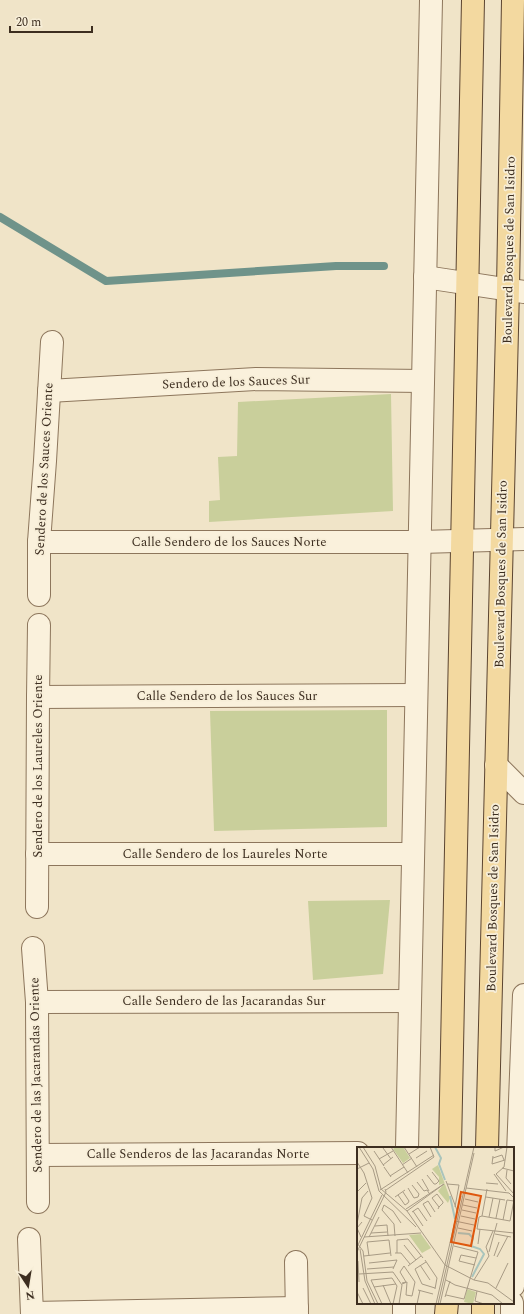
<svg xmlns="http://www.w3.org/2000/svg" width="524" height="1314" font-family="Spectral,serif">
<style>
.grass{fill:#c9cf9b}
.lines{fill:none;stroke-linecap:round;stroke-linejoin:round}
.stream{stroke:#6f938a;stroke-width:8}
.minor-casing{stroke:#8d765c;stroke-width:24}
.major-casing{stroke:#5b4430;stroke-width:24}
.minor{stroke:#faf1dc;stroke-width:22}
.major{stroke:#f3d9a0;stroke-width:22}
.labels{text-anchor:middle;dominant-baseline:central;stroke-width:3.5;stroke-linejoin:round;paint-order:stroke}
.street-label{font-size:13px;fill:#3d2e20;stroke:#f7eed8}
.inset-river{fill:none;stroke:#a9c4bc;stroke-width:2}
.inset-road{fill:none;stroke:#a89b85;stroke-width:1}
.view{fill:#df570d;fill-opacity:0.15;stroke:#df570d;stroke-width:2}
.inset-edge{fill:none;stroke:#3d2e20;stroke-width:2}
</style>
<rect width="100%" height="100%" fill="#f0e4c8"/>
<!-- grass -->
<g class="grass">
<path d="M 391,394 L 393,511 L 209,522 L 209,501 L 220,500 L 218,457 L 237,456 L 238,402 Z"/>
<path d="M 387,710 L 387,827 L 214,831 L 210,711 Z"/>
<path d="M 390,900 L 383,974 L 313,980 L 308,901 Z"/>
</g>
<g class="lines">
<!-- stream -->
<path class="stream" d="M 0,217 L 106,281 L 336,266 L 384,266"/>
<defs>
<g id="minor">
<path d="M 425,277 L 524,292"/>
<path d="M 49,391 L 256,379 L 423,381"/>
<path d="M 39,542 L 420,542 L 524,539"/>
<path d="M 39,595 L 39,542 L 45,461 L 52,342"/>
<path d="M 38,697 L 416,695"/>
<path d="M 496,765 L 524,793"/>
<path d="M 37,854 L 413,854"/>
<path d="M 37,907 L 38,697 L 39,625"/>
<path d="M 33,948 L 37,1002 L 38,1202"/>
<path d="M 37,1002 L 410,1001"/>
<path d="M 407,1148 L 431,0"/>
<path d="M 38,1155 L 358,1153"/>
<path d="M 29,1239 L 32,1314"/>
<path d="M 296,1262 L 297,1314"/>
<path d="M 513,1286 L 524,995"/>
<path d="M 32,1313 L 297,1308"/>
<path d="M 404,1314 L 404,1303"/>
<path d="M 512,1314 L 512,1303"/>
</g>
<g id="major">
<path d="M 450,1148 L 473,0"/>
<path d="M 487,1148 L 508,289 L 513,0"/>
<path d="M 446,1314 L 447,1303"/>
<path d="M 483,1314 L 483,1303"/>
</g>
</defs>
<!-- minor casing -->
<use href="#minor" class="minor-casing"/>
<!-- major casing -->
<use href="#major" class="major-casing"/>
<!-- minor -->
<use href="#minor" class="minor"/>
<!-- major -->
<use href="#major" class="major"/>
</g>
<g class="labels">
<!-- street labels -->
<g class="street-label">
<text transform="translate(509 250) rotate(-89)">Boulevard Bosques de San Isidro</text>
<text transform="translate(236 382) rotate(-2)">Sendero de los Sauces Sur</text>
<text transform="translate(44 469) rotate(-87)">Sendero de los Sauces Oriente</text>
<text x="229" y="542">Calle Sendero de los Sauces Norte</text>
<text transform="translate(501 574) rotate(-89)">Boulevard Bosques de San Isidro</text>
<text x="227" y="696">Calle Sendero de los Sauces Sur</text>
<text transform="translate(38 766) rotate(-90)">Sendero de los Laureles Oriente</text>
<text x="225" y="854">Calle Sendero de los Laureles Norte</text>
<text transform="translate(493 898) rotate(-89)">Boulevard Bosques de San Isidro</text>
<text x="224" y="1001">Calle Sendero de las Jacarandas Sur</text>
<text transform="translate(36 1075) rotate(-91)">Sendero de las Jacarandas Oriente</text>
<text x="198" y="1154">Calle Senderos de las Jacarandas Norte</text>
</g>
</g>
<!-- overview -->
<g transform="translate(357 1147)">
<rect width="157" height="157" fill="#f0e4c8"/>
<path d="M 81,18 L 93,51 L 91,56 L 81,44 L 88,36 L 82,38 L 82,30 L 75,22 Z" fill="#c9cf9b"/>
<path d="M 39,0 L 46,0 L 53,11 L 46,16 L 36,2 ZM 64,87 L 74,101 L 65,106 L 52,88 ZM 110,142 L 119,145 L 116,157 L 107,155 Z" fill="#c9cf9b"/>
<path class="inset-river" d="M 78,0 L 84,11 L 82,17 L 88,33M 93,49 L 98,72M 101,86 L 112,87 L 116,91 L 114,99 L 123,102 L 127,107 L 115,130"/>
<path class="inset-road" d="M 2,0 L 16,22 L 22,44 L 59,80M 6,0 L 18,19 L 24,42 L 50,64 L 88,118 L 117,133 L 131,136 L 157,155M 34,0 L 51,26M 47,0 L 60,20M 138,0 L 138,4 L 147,0M 150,0 L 147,20 L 139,27 L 157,47M 26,1 L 34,12M 17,4 L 27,19M 52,7 L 63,0M 136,9 L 135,17 L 148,13M 59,11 L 70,4M 136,11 L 145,8 L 147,13M 22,12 L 36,4M 0,15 L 7,26 L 15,51 L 7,69 L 15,73M 26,18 L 36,10M 45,18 L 55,11M 27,20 L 34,30M 145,21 L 157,24M 0,22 L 12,16M 150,23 L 149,31 L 154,37M 137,27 L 149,44M 70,28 L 77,37 L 79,37 L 82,34 L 75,25M 33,29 L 47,20M 65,32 L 72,44M 89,34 L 101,66M 60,35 L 67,44 L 70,43 L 72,46M 129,36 L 141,37M 90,37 L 102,38 L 98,60M 51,41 L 57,51 L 61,50 L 62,47 L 55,38M 109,41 L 152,46 L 157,51M 23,43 L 77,8M 29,43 L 77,10 L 73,0M 0,45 L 9,36M 41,48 L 48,58 L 51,56 L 52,54 L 46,45M 38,50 L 48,43M 129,50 L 148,53M 108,52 L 121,55M 106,58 L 120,61M 49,62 L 87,37 L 50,64M 81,62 L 82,60 L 86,56 L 86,55 L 80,47 L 75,51 L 82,60M 105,63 L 119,66M 56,64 L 66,79M 100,64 L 104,49M 55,65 L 61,61 L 70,74M 104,69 L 118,72M 125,69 L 122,70 L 120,82 L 157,86M 125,69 L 153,74 L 157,53M 125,69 L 130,42M 74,70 L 66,57 L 71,54 L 78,65M 132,70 L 136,51M 139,71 L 143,52M 146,73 L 150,53 L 157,54M 0,77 L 5,51 L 11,44M 18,79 L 30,78 L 31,89M 101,81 L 115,84M 14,86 L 30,85M 138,87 L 154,90M 38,89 L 37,77 L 25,63 L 27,58 L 36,64 L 44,76M 4,90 L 0,81 L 5,75M 7,90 L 64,86M 12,90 L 22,70M 0,96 L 6,104 L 10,134 L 21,157M 121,97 L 123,82M 47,98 L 59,113M 0,100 L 25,48M 3,102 L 8,134 L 18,157M 0,105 L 29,45 L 28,42M 132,105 L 140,76M 38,106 L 44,106 L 53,117M 40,106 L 40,93 L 51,92 L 66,111M 7,109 L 33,106M 12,109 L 10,95 L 32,93 L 34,109M 137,109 L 142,95M 140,110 L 151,89M 68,113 L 80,131 L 78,142M 1,114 L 2,135M 12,116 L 40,113 L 36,122M 63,118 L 73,133M 118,118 L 102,114 L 104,108 L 119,111M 51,119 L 64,109M 10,122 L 37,120M 58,122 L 65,137 L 78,141M 58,122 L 69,115M 2,127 L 36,125 L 45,138 L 42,157M 14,133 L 35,131 L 40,139 L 36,157M 14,133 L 25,157M 89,133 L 98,138 L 135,148 L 146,157M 117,133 L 132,109 L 129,100 L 136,84M 45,136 L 49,135 L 43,125 L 47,119 L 58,135 L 55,149 L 49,148 L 50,135 L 45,137M 26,138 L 34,157M 17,140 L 39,137M 6,141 L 14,157M 139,141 L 151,116M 61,143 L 76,147M 120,144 L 118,154 L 127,157M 0,145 L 6,157M 89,148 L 107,152 L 121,105 L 97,99M 88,150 L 93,134M 60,157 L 63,143M 79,157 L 98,74 L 117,78M 81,157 L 117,0M 83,157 L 117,6"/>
<path class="view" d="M 104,45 L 124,49 L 114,99 L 94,95 Z"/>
<rect width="157" height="157" class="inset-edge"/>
</g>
<!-- north arrow -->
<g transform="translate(28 1286) rotate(168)" stroke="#f7eed8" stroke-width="3" paint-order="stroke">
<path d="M0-3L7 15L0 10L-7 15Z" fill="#3d2e20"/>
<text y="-6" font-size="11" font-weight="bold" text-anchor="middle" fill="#3d2e20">N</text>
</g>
<!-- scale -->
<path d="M10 26v6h82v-6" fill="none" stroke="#3d2e20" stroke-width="2"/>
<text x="16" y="26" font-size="12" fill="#3d2e20" stroke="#f7eed8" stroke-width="3" paint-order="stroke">20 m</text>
</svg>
